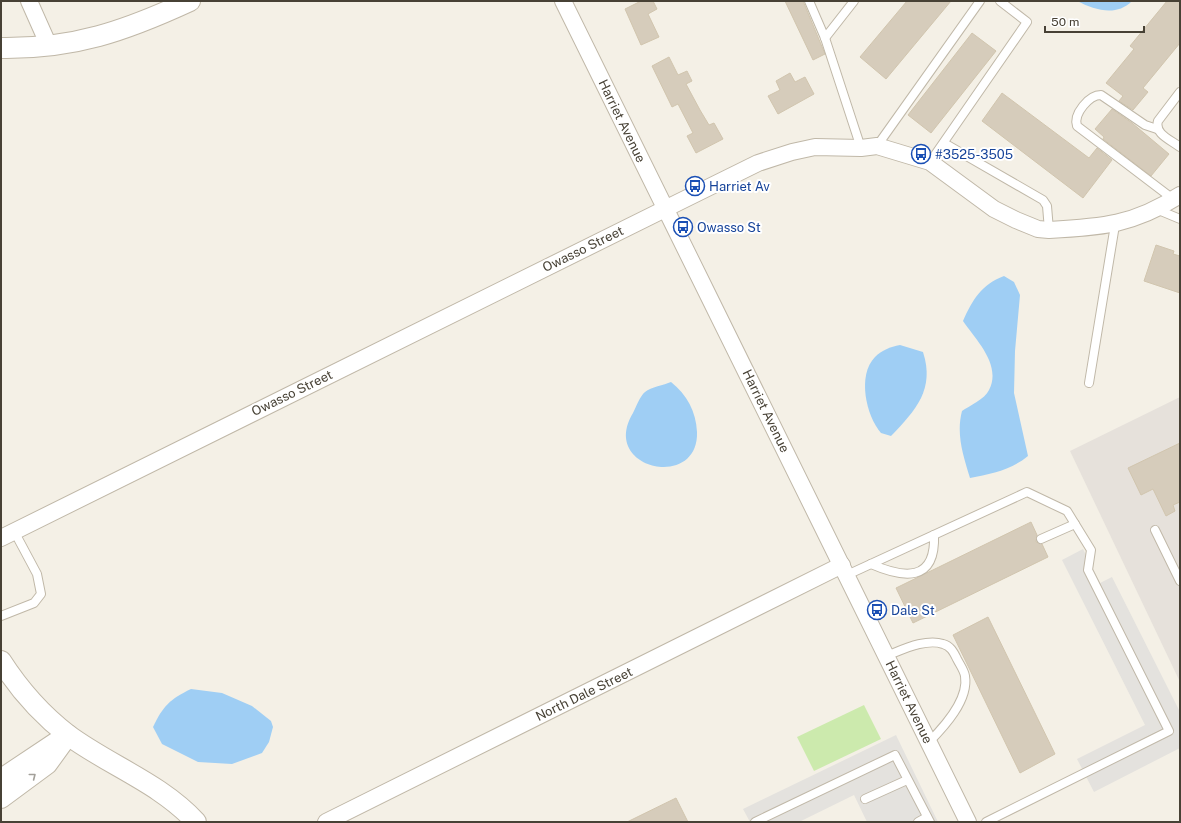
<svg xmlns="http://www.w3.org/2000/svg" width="1181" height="823" font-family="'Public Sans',sans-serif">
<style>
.industrial{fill:#e6e1db}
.green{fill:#cceaad}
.parking{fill:#e4e2de}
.water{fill:#9fcef4}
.building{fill:#d6ccbb;stroke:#d1c5ae}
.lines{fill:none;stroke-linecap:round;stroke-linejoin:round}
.service-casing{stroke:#c0b8a8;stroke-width:10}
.minor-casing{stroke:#c0b8a8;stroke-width:18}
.tertiary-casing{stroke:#c0b8a8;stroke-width:22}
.service{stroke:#fff;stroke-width:8}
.minor{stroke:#fff;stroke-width:16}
.tertiary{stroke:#fff;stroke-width:20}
.oneway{stroke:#a3a09a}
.labels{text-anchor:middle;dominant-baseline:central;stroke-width:4;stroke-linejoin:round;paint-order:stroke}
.street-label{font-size:13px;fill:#474135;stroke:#fff}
.transit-label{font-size:13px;fill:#164399;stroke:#fff;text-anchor:start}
</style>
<rect width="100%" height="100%" fill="#f4f0e6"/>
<!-- industrial -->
<path class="industrial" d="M 1180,397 L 1180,682 L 1070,451 Z"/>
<!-- green -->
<path class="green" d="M 864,705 L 881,739 L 814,771 L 797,737 Z"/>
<!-- parking -->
<g class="parking">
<path d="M 1083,549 L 1100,583 L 1112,577 L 1180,712 L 1180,748 L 1094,792 L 1077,759 L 1145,725 L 1062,560 Z"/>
<path d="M 896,735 L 938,822 L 867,822 L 854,795 L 799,822 L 750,822 L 743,809 Z"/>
</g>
<!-- water -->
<g class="water">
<path d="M 1077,1 L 1132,1 C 1116,17 1095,10 1077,1 Z"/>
<path d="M 1004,276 L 1014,282 L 1020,295 L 1015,351 L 1014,393 L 1028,456 C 1011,470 991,474 970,478 C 963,455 956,434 962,411 C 969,406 985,399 989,390 C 1002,365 976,340 963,321 C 973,299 981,285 1004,276 Z"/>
<path d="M 900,345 L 923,352 C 935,389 916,410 891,436 L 881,433 C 866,416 857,375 875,357 C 882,350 890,347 900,345 Z"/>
<path d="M 671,382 C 687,395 696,411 697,432 C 699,491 599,469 633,413 C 636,407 640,396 645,392 C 651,387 664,385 671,382 Z"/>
<path d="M 191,689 L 222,693 L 252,706 L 271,721 L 273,727 L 269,742 L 262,753 L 232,764 L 198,762 L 162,744 L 153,727 C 163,706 170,699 191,689 Z"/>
</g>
<!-- building -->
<g class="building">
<path d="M 641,1 L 653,1 L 657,9 L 648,14 L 659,37 L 641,45 L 625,9 Z"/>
<path d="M 785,1 L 803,1 L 825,54 L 813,60 Z"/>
<path d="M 907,1 L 951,1 L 886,79 L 860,57 Z"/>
<path d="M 1167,1 L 1180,1 L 1180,43 L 1143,88 L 1148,92 L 1133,110 L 1119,101 L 1123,96 L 1106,83 L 1134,49 L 1130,46 Z"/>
<path d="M 972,33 L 996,51 L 931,133 L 908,115 Z"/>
<path d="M 669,57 L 678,75 L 687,71 L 692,81 L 686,84 L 700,110 L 709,125 L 714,123 L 723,139 L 696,153 L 687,136 L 693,133 L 678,104 L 672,107 L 652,66 Z"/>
<path d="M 790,73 L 795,82 L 805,77 L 814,94 L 778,114 L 768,96 L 780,90 L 776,81 Z"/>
<path d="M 1002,93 L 1089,158 L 1097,148 L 1112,160 L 1083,198 L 982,121 Z"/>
<path d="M 1112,109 L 1132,123 L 1169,154 L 1151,176 L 1103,139 L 1104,137 L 1095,129 Z"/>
<path d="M 1156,245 L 1174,251 L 1173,254 L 1180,256 L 1180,293 L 1144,281 Z"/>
<path d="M 1180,443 L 1180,502 L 1173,505 L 1175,511 L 1166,516 L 1153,489 L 1141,495 L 1128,468 Z"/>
<path d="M 1031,522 L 1037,535 L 1036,542 L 1042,544 L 1048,557 L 913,623 L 896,588 Z"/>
<path d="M 988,617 L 1055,754 L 1020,773 L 953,635 Z"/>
<path d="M 676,798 L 688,822 L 627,822 Z"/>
</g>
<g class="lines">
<defs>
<g id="service">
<path d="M 809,1 L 825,38 L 861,148"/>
<path d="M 825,38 L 854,1"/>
<path d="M 1180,92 L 1158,121 C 1154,134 1171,140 1180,147"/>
<path d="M 1157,129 L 1145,125 L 1101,95 C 1089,95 1073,114 1077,126 L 1173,199"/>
<path d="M 944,143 L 1043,200 L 1047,206 L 1049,230"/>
<path d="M 877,146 L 980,1"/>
<path d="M 930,162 L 1027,22 L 1000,1"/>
<path d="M 1156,209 L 1180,219"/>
<path d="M 1089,383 L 1115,225"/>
<path d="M 1155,530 L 1180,581"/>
<path d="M 1041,539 L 1075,524"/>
<path d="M 871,564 C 903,578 936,583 934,535"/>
<path d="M 847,575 L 1027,492 L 1067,511 L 1091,550 L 1088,570 L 1169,731 L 986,822"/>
<path d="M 1,616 L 34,603 L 41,594 L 37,574 L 14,531"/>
<path d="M 886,656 C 902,650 926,638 943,644 C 951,646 954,653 957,659 C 960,665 964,670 965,676 C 969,700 944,727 929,742"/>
<path d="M 865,799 L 907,780"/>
<path d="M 755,822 L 895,755 L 930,822"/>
<path d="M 918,822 L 927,817"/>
</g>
<g id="minor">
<path d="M 29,1 L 49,46"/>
<path d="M 563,1 L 968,822"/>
<path d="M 1,538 L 677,203 L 758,163 L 792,152 L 815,147 L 861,148 L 877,146 L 930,162 L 994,209 L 1016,220 L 1038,229 L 1049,230 C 1102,227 1134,225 1180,195"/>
<path d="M 326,822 L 842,565"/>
</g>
<g id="tertiary">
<path d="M 1,48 C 74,49 125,31 190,1"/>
<path d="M 1,661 C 19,689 42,715 68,735 C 110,766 160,783 196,822"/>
<path d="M 1,782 L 6,776 L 60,740"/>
<path d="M 1,798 L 47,764 L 68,735"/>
</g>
</defs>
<!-- service casing -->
<use href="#service" class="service-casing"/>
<!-- minor casing -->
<use href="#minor" class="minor-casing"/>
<!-- tertiary casing -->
<use href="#tertiary" class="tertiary-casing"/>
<!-- service -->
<use href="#service" class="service"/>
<!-- minor -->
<use href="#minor" class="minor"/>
<!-- tertiary -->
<use href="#tertiary" class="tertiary"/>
</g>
<!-- one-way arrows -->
<defs><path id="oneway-chevron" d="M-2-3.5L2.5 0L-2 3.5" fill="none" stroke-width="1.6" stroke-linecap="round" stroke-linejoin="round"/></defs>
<use class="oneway" href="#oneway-chevron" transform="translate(33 776) rotate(-38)"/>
<!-- icons -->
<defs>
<symbol id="bus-ring" viewBox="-11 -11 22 22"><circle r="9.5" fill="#fff" stroke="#1a4fb4" stroke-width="1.5"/><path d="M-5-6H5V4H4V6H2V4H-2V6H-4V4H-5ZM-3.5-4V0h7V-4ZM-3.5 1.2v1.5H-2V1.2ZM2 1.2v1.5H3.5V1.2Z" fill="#1a4fb4"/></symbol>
</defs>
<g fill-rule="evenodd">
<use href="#bus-ring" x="910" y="143" width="22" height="22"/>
<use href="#bus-ring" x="684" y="175" width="22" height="22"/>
<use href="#bus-ring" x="672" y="216" width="22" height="22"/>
<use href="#bus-ring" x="866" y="599" width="22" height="22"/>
</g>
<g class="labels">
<!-- street labels -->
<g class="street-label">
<text transform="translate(622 121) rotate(64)">Harriet Avenue</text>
<text transform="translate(583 249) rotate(-26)">Owasso Street</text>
<text transform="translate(292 393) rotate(-26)">Owasso Street</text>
<text transform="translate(766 411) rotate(64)">Harriet Avenue</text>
<text transform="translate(584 694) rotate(-26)">North Dale Street</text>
<text transform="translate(909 702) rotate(64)">Harriet Avenue</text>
</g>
<!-- transit labels -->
<g class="transit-label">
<text x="935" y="154">#3525-3505</text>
<text x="709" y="186">Harriet Av</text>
<text x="697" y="227">Owasso St</text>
<text x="891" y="610">Dale St</text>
</g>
</g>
<!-- border -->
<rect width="1181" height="823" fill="none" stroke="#474135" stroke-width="4"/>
<!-- scale -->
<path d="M1045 26v6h99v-6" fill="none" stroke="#474135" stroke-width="2"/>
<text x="1051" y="26" font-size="12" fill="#474135" stroke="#ffffff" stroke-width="3" paint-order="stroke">50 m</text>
</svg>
